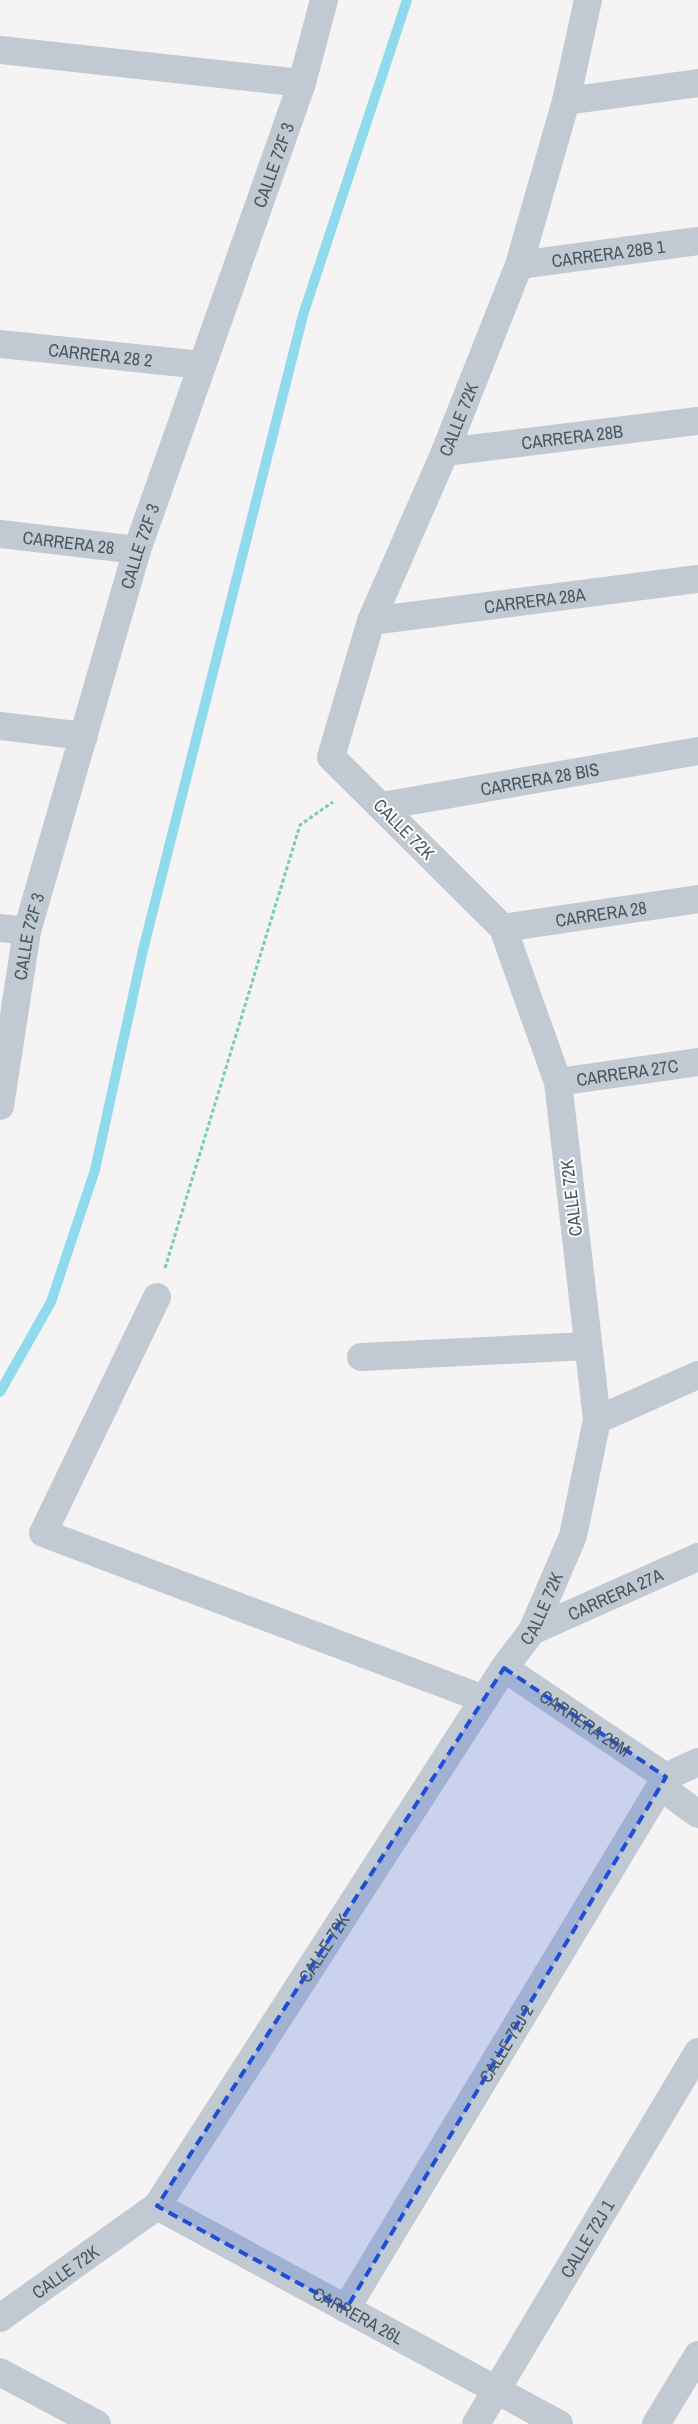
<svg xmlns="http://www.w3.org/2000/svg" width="698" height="2424" font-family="'Archivo Narrow',sans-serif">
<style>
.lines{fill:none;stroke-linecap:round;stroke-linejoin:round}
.stream{stroke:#90daee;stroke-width:10}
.path{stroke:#7ad0a6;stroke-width:3;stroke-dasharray:4 2.5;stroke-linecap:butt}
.minor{stroke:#c1cad2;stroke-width:28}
.tertiary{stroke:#c1cad2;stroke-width:28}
.marked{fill:#1d4ed8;fill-opacity:0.2;stroke:#1d4ed8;stroke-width:4;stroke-dasharray:10 6;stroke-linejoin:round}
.labels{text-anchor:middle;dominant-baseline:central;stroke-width:4;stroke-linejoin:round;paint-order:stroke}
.street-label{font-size:18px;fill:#4a5661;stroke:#fff}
</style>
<rect width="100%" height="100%" fill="#f5f3f3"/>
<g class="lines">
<!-- stream -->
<path class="stream" d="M 0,1392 L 51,1302 L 95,1170 L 143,950 L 303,315 L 407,0"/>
<!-- path -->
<path class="path" d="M 165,1268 L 300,825 L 333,802"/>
<!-- minor -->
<g class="minor">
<path d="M 0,50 L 302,83"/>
<path d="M 566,101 L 698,83"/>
<path id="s1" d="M 519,265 L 698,241"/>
<path id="s2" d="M 0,344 L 202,365"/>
<path id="s3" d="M 445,452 L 698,421"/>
<path id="s4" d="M 0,534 L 137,550"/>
<path id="s5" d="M 371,621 L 698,579"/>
<path d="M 0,726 L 84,736"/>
<path id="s6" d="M 382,806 L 698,751"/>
<path d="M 0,928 L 27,931"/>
<path id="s7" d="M 503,928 L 698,899"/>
<path id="s8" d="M 558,1082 L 698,1062"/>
<path id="s9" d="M 0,1106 L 27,931 L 137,550 L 302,83 L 324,0"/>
<path d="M 157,1297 L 43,1533 L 484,1699"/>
<path d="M 361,1357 L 588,1346"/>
<path d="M 597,1420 L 698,1375"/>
<path id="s10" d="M 532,1631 L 698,1557"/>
<path id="s11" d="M 504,1668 L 532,1631 L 573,1536 L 597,1420 L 558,1082 L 503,928 L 331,757 L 371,621 L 445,452 L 519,265 L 566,101 L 588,0"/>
<path d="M 661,1787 L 698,1814"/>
<path id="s12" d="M 157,2206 L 559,2424"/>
<path id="s13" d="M 346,2309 L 666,1777"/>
<path d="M 0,2372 L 97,2424"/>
<path id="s14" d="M 476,2424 L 698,2052"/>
<path d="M 656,2424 L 698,2355"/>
</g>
<!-- tertiary -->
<path class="tertiary" id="s15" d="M 0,2318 L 157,2206 L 504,1668 L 666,1777 L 698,1762"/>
</g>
<!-- marked area -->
<path class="marked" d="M 504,1668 L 666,1777 L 346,2309 L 157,2206 Z"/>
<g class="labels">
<!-- street labels -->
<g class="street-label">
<text stroke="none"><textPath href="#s9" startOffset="982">CALLE 72F 3</textPath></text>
<text stroke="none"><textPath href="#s1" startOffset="90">CARRERA 28B 1</textPath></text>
<text stroke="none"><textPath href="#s2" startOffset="101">CARRERA 28 2</textPath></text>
<text stroke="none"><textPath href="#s11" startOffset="1376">CALLE 72K</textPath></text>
<text stroke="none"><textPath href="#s3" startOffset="128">CARRERA 28B</textPath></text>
<text stroke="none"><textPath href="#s4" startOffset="69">CARRERA 28</textPath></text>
<text stroke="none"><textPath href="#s9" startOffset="578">CALLE 72F 3</textPath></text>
<text stroke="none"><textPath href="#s5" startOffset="165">CARRERA 28A</textPath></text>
<text stroke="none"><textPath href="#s6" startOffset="160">CARRERA 28 BIS</textPath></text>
<text transform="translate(404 829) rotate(45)">CALLE 72K</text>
<text stroke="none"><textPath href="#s7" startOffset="99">CARRERA 28</textPath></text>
<text stroke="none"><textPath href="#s9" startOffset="172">CALLE 72F 3</textPath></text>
<text stroke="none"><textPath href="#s8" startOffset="70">CARRERA 27C</textPath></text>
<text transform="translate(571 1198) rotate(-97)">CALLE 72K</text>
<text stroke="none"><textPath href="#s10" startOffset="91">CARRERA 27A</textPath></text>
<text stroke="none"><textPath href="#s11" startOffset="71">CALLE 72K</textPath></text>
<text stroke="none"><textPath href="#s15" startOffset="931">CARRERA 26M</textPath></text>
<text stroke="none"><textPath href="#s15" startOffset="500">CALLE 72K</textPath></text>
<text stroke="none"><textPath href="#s13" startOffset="310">CALLE 72J 2</textPath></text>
<text stroke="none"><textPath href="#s14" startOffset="216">CALLE 72J 1</textPath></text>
<text stroke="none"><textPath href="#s15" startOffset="80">CALLE 72K</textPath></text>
<text stroke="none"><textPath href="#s12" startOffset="229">CARRERA 26L</textPath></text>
</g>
</g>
</svg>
